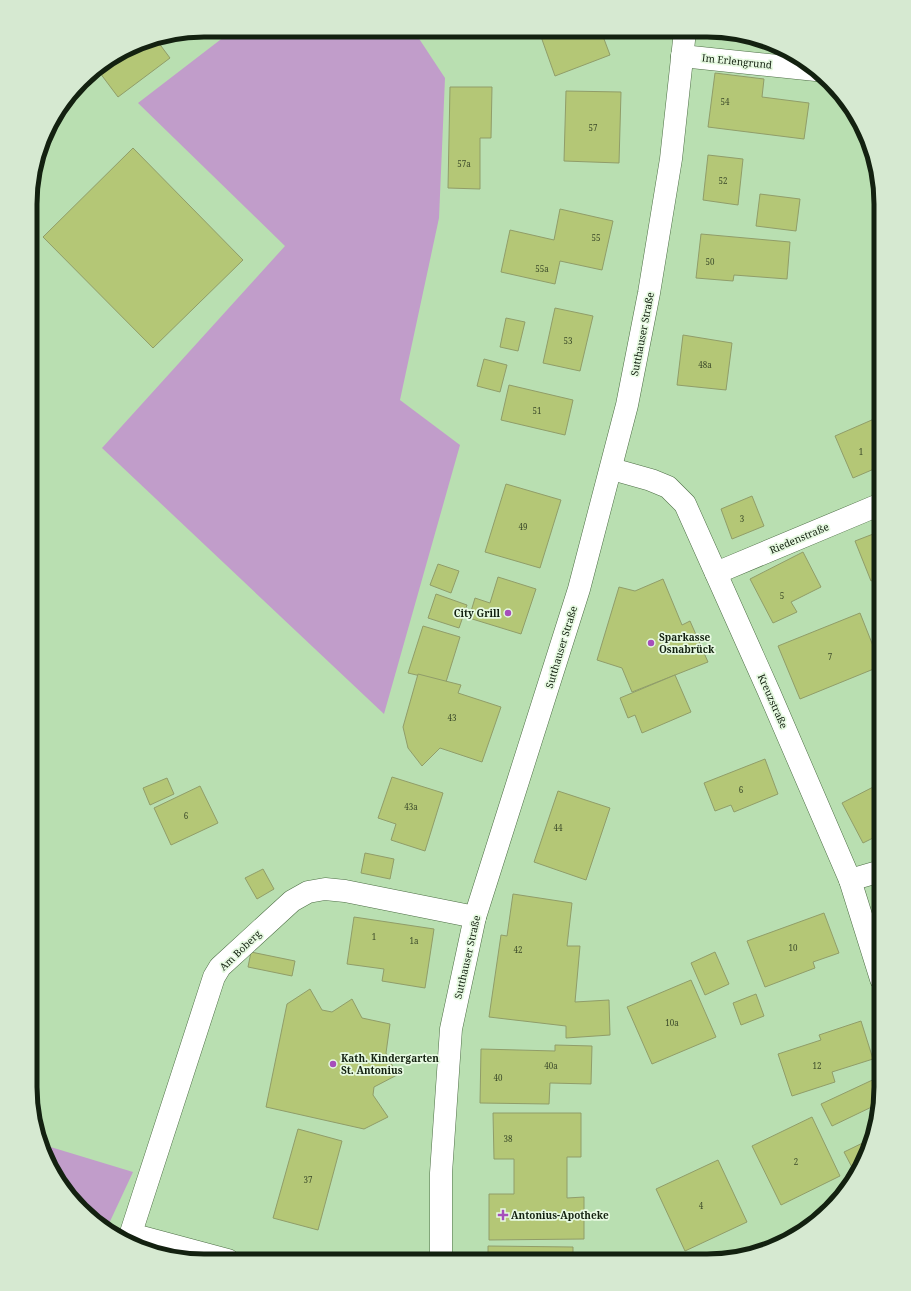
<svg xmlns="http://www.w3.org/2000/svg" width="911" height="1291" font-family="'Noto Serif',serif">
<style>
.green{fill:#c19dca}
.building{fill:#b4c776;stroke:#909d69}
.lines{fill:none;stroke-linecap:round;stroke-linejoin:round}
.minor-casing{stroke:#4d6e45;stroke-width:23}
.tertiary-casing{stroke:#4d6e45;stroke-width:23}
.minor{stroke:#fff;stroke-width:22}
.tertiary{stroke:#fff;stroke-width:22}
.poi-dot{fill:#a64ebb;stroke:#e7fae2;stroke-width:1.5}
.labels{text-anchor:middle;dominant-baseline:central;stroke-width:3.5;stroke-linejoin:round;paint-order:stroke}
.number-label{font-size:8px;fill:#3b4a2a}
.street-label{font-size:10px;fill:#132110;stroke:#e7fae2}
.poi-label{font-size:10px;font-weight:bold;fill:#132110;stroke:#e7fae2;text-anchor:start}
.rim{fill:none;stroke:#132110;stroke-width:5}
</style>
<rect width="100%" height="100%" fill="#b9dfb1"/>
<!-- green -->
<g class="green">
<path d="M 233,30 L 414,31 L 445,78 L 439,218 L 400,400 L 460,445 L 384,714 L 102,448 L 285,246 L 138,103 Z"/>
<path d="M 44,1145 L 133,1172 L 106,1230 L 98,1225 L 48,1164 Z"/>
</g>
<!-- building -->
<g class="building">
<path d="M 539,31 L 601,31 L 610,55 L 555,76 Z"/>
<path d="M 155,38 L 170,58 L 118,97 L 97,69 L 148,39 Z"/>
<path d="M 715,73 L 764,79 L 762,97 L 809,103 L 804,139 L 708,127 Z"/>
<path d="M 450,87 L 492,87 L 491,138 L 480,138 L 480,189 L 448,188 Z"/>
<path d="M 566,91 L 621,92 L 619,163 L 564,161 Z"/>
<path d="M 133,148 L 243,260 L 153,348 L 43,237 Z"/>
<path d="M 708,155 L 743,159 L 738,205 L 703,200 Z"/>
<path d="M 760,194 L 800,199 L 796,231 L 756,226 Z"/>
<path d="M 560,209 L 613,221 L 602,270 L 560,261 L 555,284 L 501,272 L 510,230 L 554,240 Z"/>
<path d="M 877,211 L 881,212 L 881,250 L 874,249 Z"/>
<path d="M 701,234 L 790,242 L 787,279 L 734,275 L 733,281 L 696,278 Z"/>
<path d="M 555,308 L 593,316 L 580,371 L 543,363 Z"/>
<path d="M 506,318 L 525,322 L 518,351 L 500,347 Z"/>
<path d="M 683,335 L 732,343 L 726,390 L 677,385 Z"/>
<path d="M 484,359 L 507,365 L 500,392 L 477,386 Z"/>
<path d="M 509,385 L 573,400 L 565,435 L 501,420 Z"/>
<path d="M 881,416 L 881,466 L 853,478 L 835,436 Z"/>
<path d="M 506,484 L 561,500 L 540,568 L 485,552 Z"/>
<path d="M 752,496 L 764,526 L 732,539 L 721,509 Z"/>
<path d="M 881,531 L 881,577 L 871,581 L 855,541 Z"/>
<path d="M 803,552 L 821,587 L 791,602 L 797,612 L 773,623 L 750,579 Z"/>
<path d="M 438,564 L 459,571 L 451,593 L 430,585 Z"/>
<path d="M 498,577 L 536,589 L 521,634 L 469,618 L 475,598 L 490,603 Z"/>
<path d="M 663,579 L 682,625 L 690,621 L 708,662 L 632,692 L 622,668 L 597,660 L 619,587 L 635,591 Z"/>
<path d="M 436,594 L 467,605 L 459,628 L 428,618 Z"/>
<path d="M 860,613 L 881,666 L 800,699 L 778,646 Z"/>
<path d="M 423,626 L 460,637 L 446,682 L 408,673 Z"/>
<path d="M 418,674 L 461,685 L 458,693 L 501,707 L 482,762 L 440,748 L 422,766 L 408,748 L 403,727 Z"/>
<path d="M 675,675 L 691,712 L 642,733 L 635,715 L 628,718 L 620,698 Z"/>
<path d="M 765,759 L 778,794 L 734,812 L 731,805 L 715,811 L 704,783 Z"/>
<path d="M 392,777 L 443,793 L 425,851 L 391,840 L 396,824 L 378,818 Z"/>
<path d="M 167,778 L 174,794 L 150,805 L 143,788 Z"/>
<path d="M 881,783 L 881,834 L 863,843 L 842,803 Z"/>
<path d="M 200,786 L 218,823 L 171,845 L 154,808 Z"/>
<path d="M 558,791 L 610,808 L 586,880 L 534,862 Z"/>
<path d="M 365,853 L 394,859 L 390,879 L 361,873 Z"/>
<path d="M 263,869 L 274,889 L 257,899 L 245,878 Z"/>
<path d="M 513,894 L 572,903 L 567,946 L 580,946 L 575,1002 L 609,1000 L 610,1035 L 566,1038 L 566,1026 L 489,1017 L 501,935 L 507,936 Z"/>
<path d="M 824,913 L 839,953 L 813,962 L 815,968 L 765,987 L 747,941 Z"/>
<path d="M 354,917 L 434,929 L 425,988 L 382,981 L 384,969 L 347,964 Z"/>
<path d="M 251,952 L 295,961 L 292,976 L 248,967 Z"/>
<path d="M 715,952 L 729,984 L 705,995 L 691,963 Z"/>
<path d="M 691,980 L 716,1037 L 652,1064 L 627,1007 Z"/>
<path d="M 310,989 L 322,1010 L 332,1012 L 352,999 L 362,1018 L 390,1024 L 386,1053 L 397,1075 L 374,1087 L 373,1095 L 388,1117 L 364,1129 L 266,1107 L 287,1004 Z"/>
<path d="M 756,994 L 764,1016 L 741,1025 L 733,1003 Z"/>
<path d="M 861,1021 L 873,1059 L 832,1072 L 835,1082 L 792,1096 L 778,1054 L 821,1040 L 819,1035 Z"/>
<path d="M 555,1045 L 592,1046 L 591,1084 L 550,1083 L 549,1104 L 480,1103 L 481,1049 L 555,1051 Z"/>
<path d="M 881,1076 L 880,1103 L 832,1126 L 821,1104 Z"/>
<path d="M 493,1113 L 581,1113 L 581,1157 L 567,1157 L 567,1198 L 584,1197 L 584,1239 L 489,1240 L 489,1194 L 514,1194 L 514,1159 L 494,1159 Z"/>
<path d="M 812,1117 L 840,1176 L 781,1205 L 752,1146 Z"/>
<path d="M 298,1129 L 342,1141 L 318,1230 L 273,1218 Z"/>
<path d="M 873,1138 L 872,1143 L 856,1175 L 844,1152 Z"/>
<path d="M 718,1160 L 747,1222 L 685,1251 L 656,1189 Z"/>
<path d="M 488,1246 L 573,1247 L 573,1261 L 488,1260 Z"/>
</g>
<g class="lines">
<defs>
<g id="minor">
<path d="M 682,56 L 816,70"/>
<path d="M 612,469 L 651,480 L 668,487 L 685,504 L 769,692 L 850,880 L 881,979"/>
<path d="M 716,573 L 881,504"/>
<path d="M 850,880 L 881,871"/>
<path d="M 131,1234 L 228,1260"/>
<path d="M 128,1242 L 214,977 L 220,967 L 292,901 L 308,892 L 325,889 L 345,891 L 475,917"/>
</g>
<path id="tertiary" d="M 441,1260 L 441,1173 L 451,1029 L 475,917 L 579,589 L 627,405 L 649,293 L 671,159 L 685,31"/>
</defs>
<!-- minor casing -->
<use href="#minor" class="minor-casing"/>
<!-- tertiary casing -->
<use href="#tertiary" class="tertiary-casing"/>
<!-- minor -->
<use href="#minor" class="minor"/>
<!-- tertiary -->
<use href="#tertiary" class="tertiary"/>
</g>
<!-- markers -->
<g class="poi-dot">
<circle cx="508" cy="613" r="4"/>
<circle cx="651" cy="643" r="4"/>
<circle cx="333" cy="1064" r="4"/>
<path d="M501 1209h4v4h4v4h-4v4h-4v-4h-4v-4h4z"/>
</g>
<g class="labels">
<!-- number labels -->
<g class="number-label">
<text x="725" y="101">54</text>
<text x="593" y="127">57</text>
<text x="464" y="163">57a</text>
<text x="723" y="180">52</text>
<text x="596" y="237">55</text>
<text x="710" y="261">50</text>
<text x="542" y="268">55a</text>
<text x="568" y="340">53</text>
<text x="705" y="364">48a</text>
<text x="537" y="410">51</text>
<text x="861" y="451">1</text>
<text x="742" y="518">3</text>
<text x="523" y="526">49</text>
<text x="782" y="595">5</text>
<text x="830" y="656">7</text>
<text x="452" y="717">43</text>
<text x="741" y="789">6</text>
<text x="411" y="806">43a</text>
<text x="186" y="815">6</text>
<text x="558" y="827">44</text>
<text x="374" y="936">1</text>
<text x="414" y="940">1a</text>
<text x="793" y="947">10</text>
<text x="518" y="949">42</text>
<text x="672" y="1022">10a</text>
<text x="551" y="1065">40a</text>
<text x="817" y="1065">12</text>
<text x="498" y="1077">40</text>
<text x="508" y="1138">38</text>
<text x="796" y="1161">2</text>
<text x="308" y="1179">37</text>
<text x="701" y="1205">4</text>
</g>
<!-- street labels -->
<g class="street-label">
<text transform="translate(737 61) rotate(6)">Im Erlengrund</text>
<text transform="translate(642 334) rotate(-79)">Sutthauser Straße</text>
<text transform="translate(799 538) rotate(-23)">Riedenstraße</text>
<text transform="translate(561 647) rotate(-73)">Sutthauser Straße</text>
<text transform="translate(773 701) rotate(66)">Kreuzstraße</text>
<text transform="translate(240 950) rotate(-44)">Am Boberg</text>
<text transform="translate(467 957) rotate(-77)">Sutthauser Straße</text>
</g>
<!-- poi labels -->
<g class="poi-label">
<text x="500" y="613" text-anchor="end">City Grill</text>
<text x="659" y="637">Sparkasse<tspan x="659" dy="12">Osnabrück</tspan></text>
<text x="341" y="1058">Kath. Kindergarten<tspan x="341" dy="12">St. Antonius</tspan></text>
<text x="511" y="1215">Antonius-Apotheke</text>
</g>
</g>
<!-- crop -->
<path d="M0 0H911V1291H0ZM204 37H707A167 167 0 0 1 874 204V1087A167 167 0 0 1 707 1254H204A167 167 0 0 1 37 1087V204A167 167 0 0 1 204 37Z" fill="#d6e9d1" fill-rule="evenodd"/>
<path class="rim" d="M204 37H707A167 167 0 0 1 874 204V1087A167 167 0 0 1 707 1254H204A167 167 0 0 1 37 1087V204A167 167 0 0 1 204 37Z"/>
</svg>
